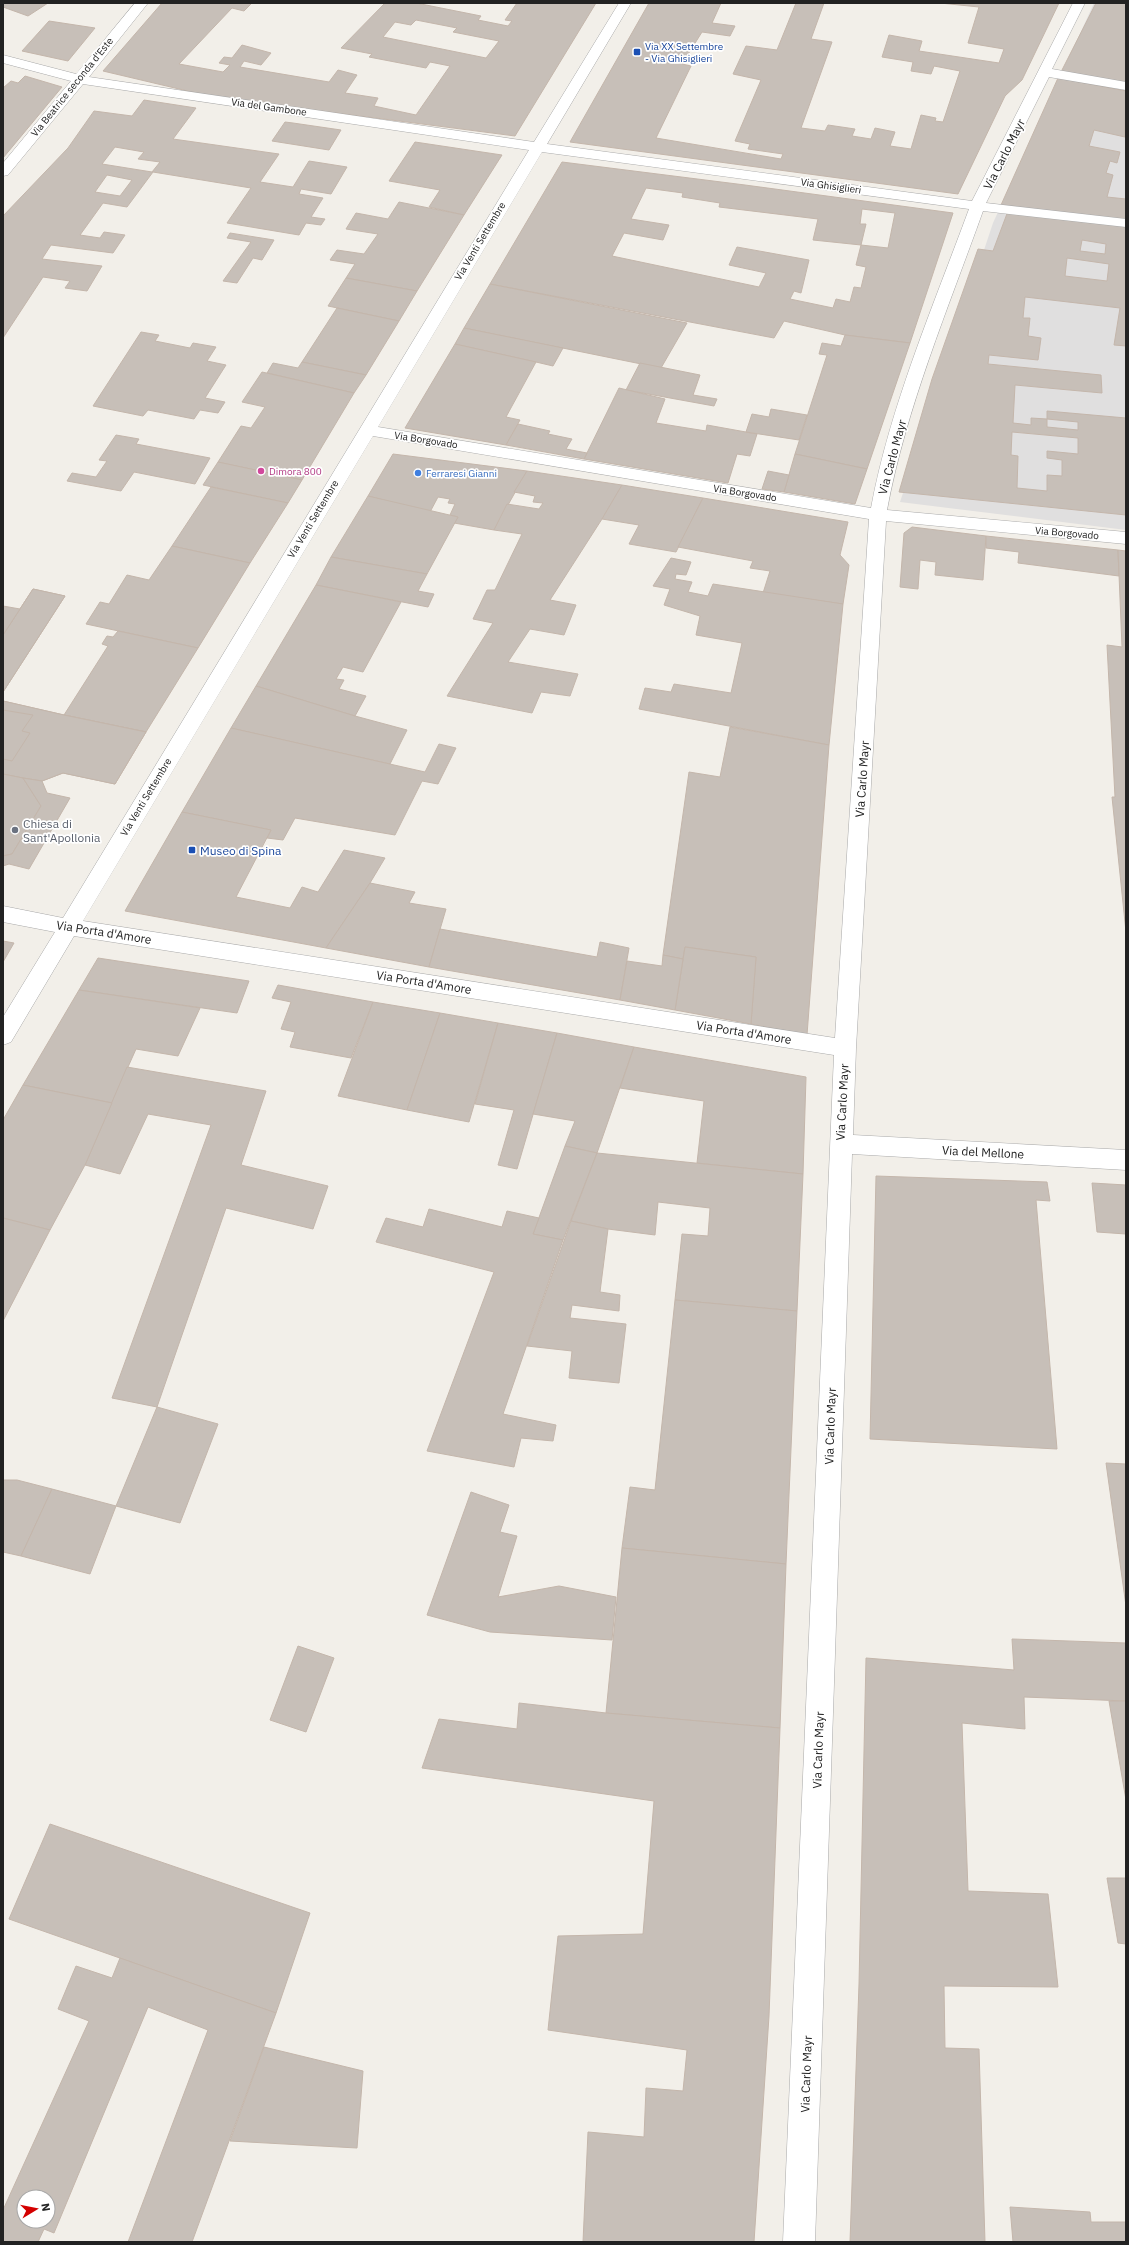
<svg xmlns="http://www.w3.org/2000/svg" width="1129" height="2245" font-family="'IBM Plex Sans',sans-serif">
<style>
.residential{fill:#e0dfdf}
.building{fill:#c7bfb8;stroke:#c4b6ab;fill-rule:evenodd}
.lines{fill:none;stroke-linecap:round;stroke-linejoin:round}
.minor-casing{stroke:#a9a9a9;stroke-width:1}
.minor{fill:#fff;fill-rule:evenodd}
.transit-dot{fill:#1a4fb4;stroke:#fff;stroke-width:1.5}
.hotel-dot{fill:#d1479c;stroke:#fff;stroke-width:1.5}
.shop-dot{fill:#3f7fe0;stroke:#fff;stroke-width:1.5}
.worship-dot{fill:#6b7280;stroke:#fff;stroke-width:1.5}
.labels{text-anchor:middle;dominant-baseline:central;stroke-width:3.5;stroke-linejoin:round;paint-order:stroke}
.far-transit-label{font-size:10px;fill:#164399;stroke:#fff;text-anchor:start}
.far-street-label{font-size:10px;fill:#222;stroke:#fff}
.far-hotel-label{font-size:10px;fill:#b23c85;stroke:#fff;text-anchor:start}
.far-shop-label{font-size:10px;fill:#366cbe;stroke:#fff;text-anchor:start}
.street-label{font-size:12px;fill:#222;stroke:#fff}
.worship-label{font-size:12px;fill:#5b616d;stroke:#fff;text-anchor:start}
.transit-label{font-size:12px;fill:#164399;stroke:#fff;text-anchor:start}
</style>
<rect width="100%" height="100%" fill="#f2efe9"/>
<!-- residential -->
<path class="residential" d="M 1094,3 L 1126,3 L 1126,530 L 900,502 L 993,223 Z"/>
<!-- building -->
<g class="building">
<path d="M 3,3 L 48,3 L 28,16 L 3,7 Z"/>
<path d="M 162,3 L 252,3 L 244,11 L 232,8 L 179,64 L 223,72 L 230,65 L 219,63 L 224,57 L 232,58 L 242,45 L 271,53 L 261,65 L 244,61 L 240,67 L 329,82 L 338,70 L 357,75 L 345,93 L 378,98 L 374,106 L 416,115 L 450,66 L 430,62 L 426,68 L 369,57 L 372,54 L 341,48 L 385,3 L 416,3 L 481,16 L 478,20 L 508,26 L 512,21 L 505,20 L 517,3 L 596,3 L 515,136 L 213,97 L 103,71 ZM 416,20 L 457,28 L 453,32 L 499,41 L 486,58 L 383,37 L 395,22 L 411,25 Z"/>
<path d="M 649,3 L 721,3 L 712,23 L 735,26 L 730,36 L 702,32 L 682,64 L 691,66 L 656,138 L 781,159 L 783,154 L 748,149 L 750,144 L 735,141 L 761,80 L 733,74 L 746,46 L 777,50 L 796,3 L 824,3 L 811,39 L 832,42 L 801,128 L 825,131 L 828,125 L 855,129 L 852,136 L 871,139 L 875,128 L 895,132 L 890,146 L 911,149 L 921,115 L 936,118 L 935,121 L 943,122 L 960,71 L 934,66 L 931,74 L 911,71 L 913,62 L 882,57 L 889,35 L 922,41 L 919,51 L 999,63 L 1004,49 L 968,43 L 979,7 L 940,3 L 1059,3 L 1022,80 L 1005,96 L 958,194 L 570,142 Z"/>
<path d="M 1096,3 L 1126,3 L 1126,83 L 1061,72 Z"/>
<path d="M 49,21 L 95,28 L 68,61 L 22,51 Z"/>
<path d="M 25,76 L 62,87 L 3,158 L 3,88 L 11,81 L 18,83 Z"/>
<path d="M 1058,78 L 1126,91 L 1125,137 L 1094,130 L 1089,146 L 1120,152 L 1117,163 L 1110,161 L 1106,173 L 1113,175 L 1107,197 L 1126,199 L 1126,220 L 1001,205 Z"/>
<path d="M 144,100 L 196,108 L 173,139 L 279,154 L 260,182 L 293,187 L 309,161 L 347,167 L 331,194 L 301,189 L 299,194 L 323,198 L 311,217 L 325,219 L 321,225 L 306,223 L 299,235 L 227,223 L 251,188 L 153,172 L 127,207 L 103,203 L 80,235 L 100,238 L 104,232 L 125,235 L 113,253 L 51,245 L 42,259 L 102,266 L 87,291 L 65,288 L 70,281 L 43,277 L 3,338 L 3,216 L 68,148 L 94,111 L 132,116 ZM 115,147 L 144,152 L 138,159 L 160,162 L 152,172 L 102,164 ZM 107,175 L 132,180 L 120,196 L 95,192 Z"/>
<path d="M 285,122 L 293,123 L 341,130 L 329,150 L 272,141 Z"/>
<path d="M 415,142 L 502,155 L 464,215 L 429,207 L 440,190 L 389,181 Z"/>
<path d="M 562,162 L 745,185 L 953,213 L 910,343 L 845,335 L 784,321 L 774,338 L 490,284 ZM 646,188 L 683,193 L 682,197 L 720,203 L 719,207 L 818,219 L 813,240 L 861,245 L 856,265 L 866,267 L 861,288 L 854,287 L 850,302 L 836,299 L 833,308 L 790,299 L 794,291 L 801,293 L 809,260 L 737,247 L 729,265 L 766,273 L 759,287 L 612,256 L 624,233 L 663,240 L 669,225 L 631,219 ZM 862,209 L 895,213 L 888,248 L 861,245 L 866,224 L 860,224 Z"/>
<path d="M 399,202 L 464,215 L 417,291 L 346,278 L 355,264 L 330,260 L 337,250 L 364,254 L 378,234 L 346,229 L 356,213 L 388,219 Z"/>
<path d="M 1008,211 L 1126,226 L 1126,346 L 1114,345 L 1120,308 L 1025,297 L 1023,318 L 1030,318 L 1028,336 L 1041,338 L 1038,360 L 989,355 L 988,364 L 1101,375 L 1102,393 L 1015,385 L 1013,423 L 1031,425 L 1031,418 L 1047,419 L 1047,411 L 1126,418 L 1126,515 L 899,492 L 932,379 L 978,249 L 993,251 ZM 1082,240 L 1106,244 L 1105,254 L 1080,251 ZM 1067,258 L 1109,264 L 1107,281 L 1065,276 ZM 1047,419 L 1078,422 L 1078,430 L 1047,427 ZM 1012,432 L 1078,438 L 1078,454 L 1047,451 L 1047,458 L 1062,460 L 1062,476 L 1047,475 L 1047,491 L 1017,488 L 1018,456 L 1011,455 Z"/>
<path d="M 230,233 L 274,240 L 262,260 L 253,258 L 237,283 L 223,281 L 251,242 L 227,238 Z"/>
<path d="M 346,278 L 417,291 L 399,321 L 328,306 Z"/>
<path d="M 490,284 L 687,323 L 661,368 L 464,328 Z"/>
<path d="M 337,308 L 399,321 L 366,375 L 302,362 Z"/>
<path d="M 464,328 L 563,348 L 553,366 L 536,362 L 455,344 Z"/>
<path d="M 141,332 L 159,335 L 155,341 L 190,348 L 193,343 L 216,347 L 207,361 L 226,365 L 205,398 L 225,402 L 218,413 L 200,410 L 194,419 L 148,410 L 143,416 L 93,406 Z"/>
<path d="M 845,335 L 910,343 L 867,469 L 795,454 L 827,355 L 819,354 L 822,343 L 841,346 Z"/>
<path d="M 455,344 L 536,362 L 506,417 L 520,420 L 506,445 L 405,428 Z"/>
<path d="M 302,362 L 366,375 L 354,393 L 267,373 L 273,363 L 298,368 Z"/>
<path d="M 640,363 L 700,375 L 693,395 L 717,399 L 714,406 L 626,390 Z"/>
<path d="M 262,372 L 354,393 L 302,480 L 218,462 L 241,426 L 251,428 L 265,407 L 242,402 Z"/>
<path d="M 619,388 L 665,399 L 656,423 L 706,431 L 707,425 L 757,434 L 750,456 L 737,454 L 728,483 L 584,459 Z"/>
<path d="M 771,409 L 807,415 L 799,440 L 746,432 L 752,414 L 769,417 Z"/>
<path d="M 518,424 L 550,431 L 548,434 L 572,439 L 566,449 L 587,453 L 584,459 L 506,445 Z"/>
<path d="M 116,435 L 139,439 L 136,444 L 210,458 L 195,484 L 134,472 L 121,491 L 67,481 L 72,473 L 96,477 L 107,461 L 99,460 Z"/>
<path d="M 393,454 L 527,471 L 494,530 L 454,523 L 458,517 L 450,515 L 455,504 L 448,503 L 450,499 L 438,497 L 430,512 L 368,496 Z"/>
<path d="M 795,454 L 867,469 L 855,504 L 784,492 Z"/>
<path d="M 218,462 L 302,480 L 288,503 L 203,485 Z"/>
<path d="M 527,471 L 622,485 L 602,519 L 550,600 L 576,605 L 564,635 L 530,629 L 508,662 L 578,674 L 570,696 L 541,692 L 532,713 L 447,696 L 493,623 L 473,619 L 487,590 L 495,590 L 522,534 L 494,530 L 507,504 L 539,509 L 543,503 L 533,502 L 535,496 L 514,492 Z"/>
<path d="M 768,471 L 789,475 L 784,492 L 762,489 Z"/>
<path d="M 622,485 L 703,498 L 676,552 L 629,544 L 639,525 L 602,519 Z"/>
<path d="M 211,487 L 288,503 L 250,563 L 172,546 Z"/>
<path d="M 368,496 L 458,517 L 427,574 L 331,557 Z"/>
<path d="M 703,498 L 848,522 L 840,555 L 849,565 L 843,604 L 763,593 L 770,571 L 750,568 L 753,561 L 678,547 Z"/>
<path d="M 912,527 L 986,536 L 983,580 L 935,575 L 936,562 L 920,560 L 918,589 L 900,587 L 904,533 Z"/>
<path d="M 986,536 L 1118,550 L 1119,576 L 1018,563 L 1019,552 L 986,548 Z"/>
<path d="M 172,546 L 250,563 L 198,648 L 86,624 L 100,602 L 109,604 L 127,575 L 149,580 Z"/>
<path d="M 1118,550 L 1126,551 L 1126,932 L 1112,797 L 1115,797 L 1107,645 L 1122,647 Z"/>
<path d="M 331,557 L 427,574 L 418,591 L 434,594 L 428,607 L 316,585 Z"/>
<path d="M 671,558 L 691,562 L 686,575 L 676,574 L 675,579 L 692,582 L 688,592 L 708,596 L 713,584 L 843,604 L 829,745 L 639,709 L 645,688 L 671,692 L 674,684 L 731,693 L 742,643 L 696,635 L 700,616 L 664,605 L 670,589 L 653,586 Z"/>
<path d="M 316,585 L 401,602 L 363,672 L 343,667 L 336,679 L 344,680 L 339,689 L 366,696 L 355,716 L 256,686 Z"/>
<path d="M 33,589 L 65,596 L 3,692 L 3,635 Z"/>
<path d="M 33,589 L 65,596 L 3,692 L 3,635 Z"/>
<path d="M 3,606 L 20,609 L 3,635 Z"/>
<path d="M 118,631 L 198,648 L 146,732 L 64,715 L 108,646 L 102,644 L 107,636 L 113,637 Z"/>
<path d="M 256,686 L 355,716 L 407,730 L 390,764 L 231,728 Z"/>
<path d="M 3,701 L 64,715 L 146,732 L 115,784 L 63,773 L 42,781 L 23,778 L 3,774 L 3,759 L 12,761 L 30,733 L 22,731 L 33,715 L 3,710 Z"/>
<path d="M 3,701 L 64,715 L 146,732 L 115,784 L 63,773 L 42,781 L 23,778 L 3,774 Z"/>
<path d="M 3,710 L 33,715 L 22,731 L 30,733 L 12,761 L 3,759 Z"/>
<path d="M 730,727 L 829,745 L 807,1035 L 751,1024 L 756,957 L 685,947 L 683,959 L 663,955 L 689,772 L 720,777 Z"/>
<path d="M 231,728 L 425,772 L 439,744 L 456,748 L 438,784 L 422,781 L 395,835 L 295,818 L 283,840 L 267,838 L 271,830 L 182,812 Z"/>
<path d="M 3,774 L 23,778 L 41,806 L 12,854 L 3,856 Z"/>
<path d="M 23,778 L 42,781 L 47,793 L 70,798 L 29,869 L 9,864 L 3,866 L 3,856 L 12,854 L 41,806 Z"/>
<path d="M 182,812 L 271,830 L 236,897 L 290,908 L 302,887 L 318,892 L 344,850 L 385,858 L 370,883 L 326,948 L 125,911 Z"/>
<path d="M 370,883 L 415,892 L 409,903 L 446,909 L 429,967 L 326,948 Z"/>
<path d="M 440,929 L 597,957 L 600,942 L 629,948 L 620,1000 L 429,967 Z"/>
<path d="M 3,941 L 14,943 L 3,962 Z"/>
<path d="M 685,947 L 756,957 L 751,1024 L 675,1010 Z"/>
<path d="M 663,955 L 683,959 L 675,1010 L 620,1000 L 627,961 L 662,966 Z"/>
<path d="M 98,958 L 249,981 L 237,1013 L 79,990 Z"/>
<path d="M 278,985 L 373,1002 L 351,1058 L 290,1047 L 295,1032 L 281,1029 L 291,1002 L 272,998 Z"/>
<path d="M 79,990 L 200,1008 L 178,1056 L 136,1049 L 112,1103 L 23,1085 Z"/>
<path d="M 373,1002 L 440,1013 L 407,1110 L 338,1096 Z"/>
<path d="M 440,1013 L 498,1023 L 469,1122 L 407,1110 Z"/>
<path d="M 498,1023 L 557,1033 L 517,1169 L 498,1165 L 514,1110 L 475,1104 Z"/>
<path d="M 557,1033 L 634,1047 L 597,1153 L 565,1146 L 575,1121 L 533,1114 Z"/>
<path d="M 634,1047 L 806,1077 L 803,1174 L 697,1163 L 704,1101 L 620,1088 Z"/>
<path d="M 127,1067 L 266,1091 L 241,1165 L 328,1186 L 313,1229 L 226,1208 L 157,1407 L 112,1398 L 211,1125 L 148,1114 L 120,1174 L 85,1165 Z"/>
<path d="M 23,1085 L 112,1103 L 85,1165 L 50,1230 L 3,1218 L 3,1120 Z"/>
<path d="M 565,1146 L 597,1153 L 563,1240 L 533,1234 Z"/>
<path d="M 597,1153 L 803,1174 L 797,1311 L 675,1300 L 682,1234 L 708,1236 L 710,1208 L 658,1202 L 655,1235 L 608,1229 L 571,1221 Z"/>
<path d="M 876,1176 L 1047,1182 L 1050,1201 L 1036,1200 L 1057,1449 L 870,1439 Z"/>
<path d="M 1092,1183 L 1126,1185 L 1126,1234 L 1097,1232 Z"/>
<path d="M 429,1209 L 502,1227 L 507,1211 L 539,1218 L 533,1234 L 563,1240 L 503,1414 L 556,1425 L 553,1441 L 521,1438 L 514,1467 L 427,1451 L 494,1272 L 376,1242 L 386,1218 L 423,1227 Z"/>
<path d="M 3,1218 L 50,1230 L 3,1321 Z"/>
<path d="M 571,1221 L 608,1229 L 600,1292 L 620,1295 L 619,1311 L 572,1305 L 570,1318 L 626,1324 L 619,1383 L 569,1378 L 572,1351 L 527,1346 Z"/>
<path d="M 675,1300 L 797,1311 L 786,1564 L 622,1548 L 630,1487 L 655,1490 Z"/>
<path d="M 157,1407 L 218,1424 L 180,1523 L 116,1506 Z"/>
<path d="M 1106,1463 L 1126,1464 L 1126,1606 Z"/>
<path d="M 3,1480 L 17,1480 L 52,1489 L 21,1556 L 3,1552 Z"/>
<path d="M 52,1489 L 116,1506 L 90,1574 L 21,1556 Z"/>
<path d="M 471,1492 L 509,1505 L 500,1532 L 517,1536 L 498,1597 L 559,1586 L 616,1597 L 612,1640 L 490,1632 L 427,1615 Z"/>
<path d="M 622,1548 L 786,1564 L 780,1728 L 606,1713 Z"/>
<path d="M 1012,1639 L 1126,1643 L 1126,1701 L 1024,1697 L 1025,1729 L 962,1723 L 968,1891 L 1048,1894 L 1058,1987 L 944,1986 L 945,2048 L 979,2049 L 985,2242 L 850,2242 L 859,1984 L 866,1658 L 1014,1670 Z"/>
<path d="M 298,1646 L 334,1658 L 306,1732 L 270,1720 Z"/>
<path d="M 1109,1701 L 1126,1701 L 1126,1800 Z"/>
<path d="M 519,1703 L 606,1713 L 780,1728 L 769,2016 L 754,2242 L 583,2242 L 588,2132 L 644,2137 L 646,2088 L 683,2091 L 687,2050 L 548,2030 L 558,1936 L 643,1934 L 654,1801 L 422,1768 L 439,1719 L 517,1729 Z"/>
<path d="M 50,1824 L 310,1913 L 276,2013 L 9,1919 Z"/>
<path d="M 1107,1878 L 1126,1878 L 1126,1944 L 1118,1943 Z"/>
<path d="M 120,1958 L 276,2013 L 192,2242 L 128,2242 L 208,2030 L 148,2007 L 54,2233 L 44,2229 L 38,2242 L 3,2242 L 3,2210 L 89,2021 L 58,2009 L 76,1966 L 112,1978 ZM 24,2197 L 48,2197 L 48,2221 L 24,2221 Z"/>
<path d="M 264,2047 L 363,2071 L 357,2148 L 230,2141 Z"/>
<path d="M 1010,2207 L 1090,2212 L 1091,2222 L 1126,2222 L 1126,2242 L 1013,2242 Z"/>
</g>
<g class="lines">
<defs>
<path id="minor" d="M 135,3 L 148,3 L 89,77 L 534,142 L 619,3 L 631,3 L 547,144 L 972,201 L 1073,3 L 1085,3 L 1052,69 L 1126,82 L 1126,90 L 1049,77 L 986,203 L 1126,219 L 1126,227 L 983,211 C 948,309 906,408 887,510 L 1126,532 L 1126,544 L 886,521 L 856,1048 L 853,1135 L 1126,1150 L 1126,1170 L 852,1154 L 815,2242 L 783,2242 L 834,1055 L 74,936 L 11,1042 L 3,1045 L 3,1017 L 55,932 L 3,922 L 3,906 L 63,918 L 529,150 L 83,84 L 8,175 L 3,176 L 3,163 L 71,81 L 3,63 L 3,55 L 76,74 ZM 542,152 L 969,209 C 933,307 890,406 871,508 L 378,427 ZM 373,436 L 869,519 L 835,1038 L 83,921 Z"/>
</defs>
<!-- minor casing -->
<use href="#minor" class="minor-casing"/>
<!-- minor -->
<use href="#minor" class="minor"/>
</g>
<!-- markers -->
<g class="transit-dot">
<rect x="633" y="48" width="8" height="8" rx="2"/>
<rect x="188" y="846" width="8" height="8" rx="2"/>
</g>
<circle class="hotel-dot" cx="261" cy="471" r="4"/>
<circle class="shop-dot" cx="418" cy="473" r="4"/>
<circle class="worship-dot" cx="15" cy="830" r="4"/>
<g class="labels">
<!-- far-transit labels -->
<g class="far-transit-label">
<text x="645" y="46">Via XX Settembre<tspan x="645" dy="12">- Via Ghisiglieri</tspan></text>
</g>
<!-- far-street labels -->
<g class="far-street-label">
<text transform="translate(72 87) rotate(-51)">Via Beatrice seconda d'Este</text>
<text transform="translate(269 107) rotate(8)">Via del Gambone</text>
<text transform="translate(831 186) rotate(8)">Via Ghisiglieri</text>
<text transform="translate(480 241) rotate(-59)">Via Venti Settembre</text>
<text transform="translate(426 440) rotate(9)">Via Borgovado</text>
<text transform="translate(745 493) rotate(9)">Via Borgovado</text>
<text transform="translate(313 519) rotate(-59)">Via Venti Settembre</text>
<text transform="translate(1067 533) rotate(5)">Via Borgovado</text>
<text transform="translate(146 797) rotate(-59)">Via Venti Settembre</text>
</g>
<!-- far-hotel labels -->
<g class="far-hotel-label">
<text x="269" y="471">Dimora 800</text>
</g>
<!-- far-shop labels -->
<g class="far-shop-label">
<text x="426" y="473">Ferraresi Gianni</text>
</g>
<!-- street labels -->
<g class="street-label">
<text transform="translate(1004 154) rotate(-63)">Via Carlo Mayr</text>
<text transform="translate(892 457) rotate(-75)">Via Carlo Mayr</text>
<text transform="translate(862 779) rotate(-86)">Via Carlo Mayr</text>
<text transform="translate(104 932) rotate(9)">Via Porta d'Amore</text>
<text transform="translate(424 982) rotate(9)">Via Porta d'Amore</text>
<text transform="translate(744 1032) rotate(9)">Via Porta d'Amore</text>
<text transform="translate(842 1102) rotate(-87)">Via Carlo Mayr</text>
<text transform="translate(983 1152) rotate(3)">Via del Mellone</text>
<text transform="translate(830 1426) rotate(-88)">Via Carlo Mayr</text>
<text transform="translate(818 1750) rotate(-88)">Via Carlo Mayr</text>
<text transform="translate(806 2074) rotate(-88)">Via Carlo Mayr</text>
</g>
<!-- worship labels -->
<g class="worship-label">
<text x="23" y="823">Chiesa di<tspan x="23" dy="14">Sant'Apollonia</tspan></text>
</g>
<!-- transit labels -->
<g class="transit-label">
<text x="200" y="850">Museo di Spina</text>
</g>
</g>
<!-- border -->
<rect width="1129" height="2245" fill="none" stroke="#222222" stroke-width="8"/>
<!-- north arrow -->
<g transform="translate(36 2209) rotate(80)"><circle r="19" fill="#ffffff" stroke="#a7a7a7"/>
<path d="M0-3L7 15L0 10L-7 15Z" fill="#d40000"/>
<text y="-6" font-size="11" font-weight="bold" text-anchor="middle" fill="#222222">N</text>
</g>
</svg>
